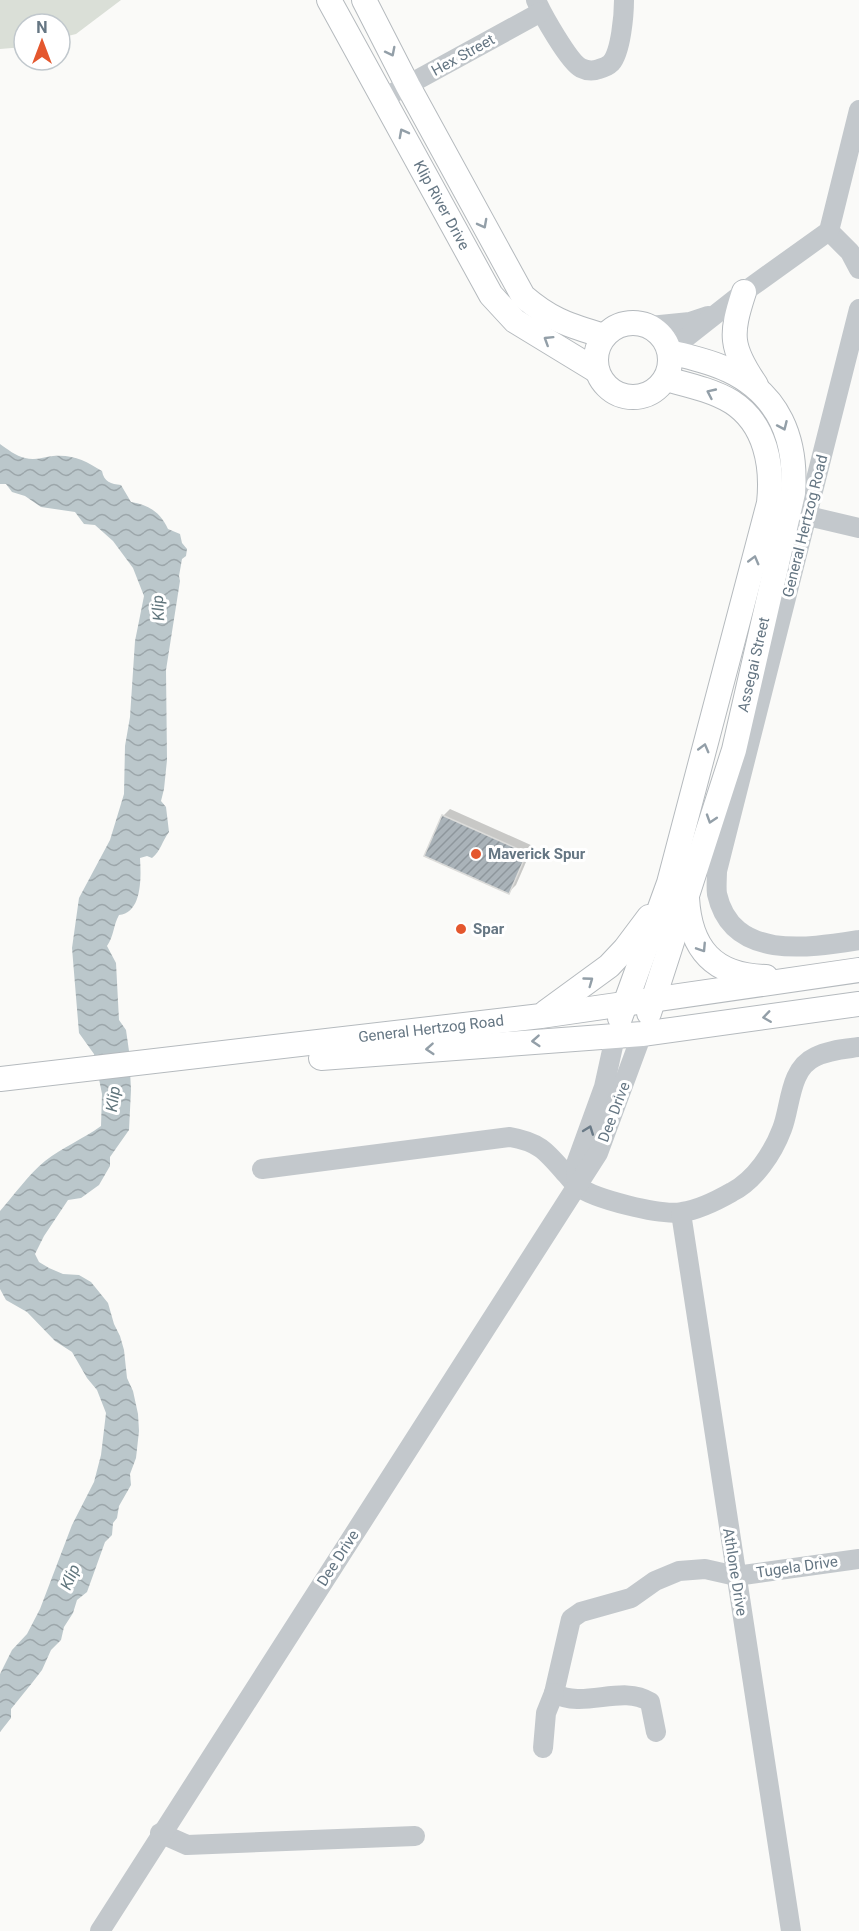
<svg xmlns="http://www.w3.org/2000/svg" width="859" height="1931" font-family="Roboto,sans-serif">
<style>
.green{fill:#dadfd7}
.water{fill:url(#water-waves)}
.shadow{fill:#0003}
.building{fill:url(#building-hatch);stroke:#dcdcda;stroke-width:1.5}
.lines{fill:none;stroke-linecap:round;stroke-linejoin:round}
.major-casing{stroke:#b5babe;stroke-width:26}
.minor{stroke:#c3c8cc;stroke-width:20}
.major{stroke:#fff;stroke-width:24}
.oneway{stroke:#939fa8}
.oneway2{stroke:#6a7a87}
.poi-dot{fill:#e4572e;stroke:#fff;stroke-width:2}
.labels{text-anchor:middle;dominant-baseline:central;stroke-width:6;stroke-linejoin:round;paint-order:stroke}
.street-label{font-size:15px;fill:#657683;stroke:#fff}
.poi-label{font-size:15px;font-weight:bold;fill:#657683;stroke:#fff;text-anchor:start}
.water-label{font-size:16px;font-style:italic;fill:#60757c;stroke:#fff}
</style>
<defs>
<pattern id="water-waves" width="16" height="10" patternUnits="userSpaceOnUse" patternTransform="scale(1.5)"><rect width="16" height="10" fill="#bbc7cb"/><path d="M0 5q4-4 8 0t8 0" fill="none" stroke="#9ca6aa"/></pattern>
<pattern id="building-hatch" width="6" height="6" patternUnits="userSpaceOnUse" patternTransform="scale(1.5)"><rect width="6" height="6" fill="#aab3b9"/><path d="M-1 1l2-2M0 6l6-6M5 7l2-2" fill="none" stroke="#8e969c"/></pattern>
</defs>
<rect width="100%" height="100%" fill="#fafaf8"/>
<!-- green -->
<path class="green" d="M 0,0 L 121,0 L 76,34 L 60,38 L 60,24 L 24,24 L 24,47 L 0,49 Z"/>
<!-- water -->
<path class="water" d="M 0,444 C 7,449 16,456 25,458 C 35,461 44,457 53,456 C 73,454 86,461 102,471 C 104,482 111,484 121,485 L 131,502 C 149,505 160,512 168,529 L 180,534 L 182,543 L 187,549 L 186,556 L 182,559 L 179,576 L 180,581 L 166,670 L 167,760 L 164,789 L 161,801 L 166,807 L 169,832 C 162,841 161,851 152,858 L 147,856 L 140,858 C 141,875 143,913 119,915 C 113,926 114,936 107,946 L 116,963 L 119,1020 L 126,1030 L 129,1051 L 131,1090 L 129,1130 L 110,1157 L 110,1166 L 99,1185 L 81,1198 L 68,1200 L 44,1236 L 35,1254 L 39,1262 L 49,1268 L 63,1274 L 79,1275 L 91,1282 L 108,1303 L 114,1324 L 120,1336 L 124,1350 L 127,1378 L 133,1391 L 138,1414 L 139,1431 L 136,1458 L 130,1474 L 131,1485 L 119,1506 L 117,1518 L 113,1523 L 112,1535 L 105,1542 L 87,1592 L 77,1600 L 73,1613 L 64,1627 L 61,1640 L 51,1650 L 42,1670 L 32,1683 L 11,1709 L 11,1718 L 0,1732 L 0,1674 L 12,1650 L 27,1634 L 40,1609 L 72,1525 L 94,1482 L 101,1455 L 106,1413 L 97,1390 L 87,1378 L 72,1352 L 55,1341 L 27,1312 L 6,1300 L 0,1289 L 0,1211 C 14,1195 29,1174 45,1161 C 63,1147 83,1139 101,1126 L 102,1094 L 94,1054 L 79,1033 L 72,948 L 79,898 L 110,840 L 124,794 L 125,746 L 130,717 L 135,641 L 144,596 L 133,568 L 113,541 L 95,525 L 84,524 L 75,512 L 41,507 L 25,496 L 12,492 L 6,484 L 0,484 Z"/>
<!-- shadow -->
<path class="shadow" d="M 450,809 L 533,846 L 516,885 L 509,892 L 443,816 Z"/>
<!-- building -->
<path class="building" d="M 442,815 L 527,853 L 509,894 L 424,856 Z"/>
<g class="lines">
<defs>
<g id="major">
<path id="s1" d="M 329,0 L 491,295 L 515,321 L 597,371"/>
<path d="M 364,0 L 408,86 L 523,296 C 552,321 569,325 604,336"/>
<path d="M 744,292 C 730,335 730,347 756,385"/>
<circle cx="633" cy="360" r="37"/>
<path d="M 687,898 C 690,948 713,976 766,977"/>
<path d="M 546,1012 L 609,966 L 625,949 L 649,917"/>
<path id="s2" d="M 649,1013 L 734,750 L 793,493 C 797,439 779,394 728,370 C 710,361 689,357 670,352"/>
<path d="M 620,1018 L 669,883 L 769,503 C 773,466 766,424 732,402 C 712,390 688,385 666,379"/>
<path d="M 321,1058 L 642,1034 L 859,1004"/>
<path id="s3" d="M 0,1079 L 541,1016 L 859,970"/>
</g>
</defs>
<!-- major casing -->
<use href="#major" class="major-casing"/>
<!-- minor -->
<g class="minor">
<path d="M 536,0 C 542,14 569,62 581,68 C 587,71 594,71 599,69 C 603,68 608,66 611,63 C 621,52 624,14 624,0"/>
<path d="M 384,98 L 541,12"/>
<path d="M 829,231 L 850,252 L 859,269"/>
<path d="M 859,309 L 717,871 C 717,878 716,887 717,894 C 732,961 809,948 859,940"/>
<path d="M 650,326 L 690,322 L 708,316"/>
<path d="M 669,351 L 744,292 L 829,231 L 859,110"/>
<path d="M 808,516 L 859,528"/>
<path d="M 262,1169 L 510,1137 C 539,1142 546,1151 565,1173 C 569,1177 573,1183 577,1186 C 594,1199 661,1216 682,1212 C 698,1210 718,1200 732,1192 C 755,1180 773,1153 782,1129 C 791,1106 789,1069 815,1057 C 828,1050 845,1049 859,1047"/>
<path d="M 577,1186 L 576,1164 L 604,1087 L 615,1037"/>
<path d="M 681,1213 L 791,1931"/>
<path d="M 656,1732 L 650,1702 C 621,1684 584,1710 554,1693 L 571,1619 L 581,1612 L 631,1598 L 655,1581 L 679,1571 L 705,1569 L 736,1576 L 859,1559"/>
<path d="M 543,1748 L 546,1713 L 554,1693"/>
<path d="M 160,1833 L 187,1845 L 415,1836"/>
<path d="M 100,1931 L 598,1153 L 642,1034"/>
</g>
<!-- major -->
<use href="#major" class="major"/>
</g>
<!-- one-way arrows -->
<defs><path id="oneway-chevron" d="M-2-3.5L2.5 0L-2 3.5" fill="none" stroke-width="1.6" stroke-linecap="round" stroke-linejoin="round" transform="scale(1.5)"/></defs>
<g class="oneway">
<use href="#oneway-chevron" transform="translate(391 52) rotate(63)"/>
<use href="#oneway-chevron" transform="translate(403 133) rotate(-118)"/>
<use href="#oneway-chevron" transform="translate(483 224) rotate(62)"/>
<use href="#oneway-chevron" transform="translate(548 340) rotate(-148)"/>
<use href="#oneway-chevron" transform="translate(711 393) rotate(-155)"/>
<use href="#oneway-chevron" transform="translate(783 426) rotate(66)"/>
<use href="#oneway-chevron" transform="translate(754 560) rotate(-75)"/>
<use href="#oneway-chevron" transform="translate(704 748) rotate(-75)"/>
<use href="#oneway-chevron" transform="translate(711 819) rotate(108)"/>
<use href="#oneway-chevron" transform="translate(702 948) rotate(57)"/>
<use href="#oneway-chevron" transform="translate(589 981) rotate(-36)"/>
<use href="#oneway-chevron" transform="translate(767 1017) rotate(172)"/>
<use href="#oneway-chevron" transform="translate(536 1041) rotate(176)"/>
<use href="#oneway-chevron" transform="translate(430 1049) rotate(176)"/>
</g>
<use class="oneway2" href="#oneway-chevron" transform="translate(589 1130) rotate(-70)"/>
<!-- markers -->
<g class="poi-dot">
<circle cx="476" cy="854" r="6"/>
<circle cx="461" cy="929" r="6"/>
</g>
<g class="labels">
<!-- street labels -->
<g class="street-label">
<text transform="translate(463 55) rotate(-29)">Hex Street</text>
<text stroke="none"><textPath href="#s1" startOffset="234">Klip River Drive</textPath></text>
<text transform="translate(805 526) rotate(-76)">General Hertzog Road</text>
<text stroke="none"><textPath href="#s2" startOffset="364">Assegai Street</textPath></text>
<text stroke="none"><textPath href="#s3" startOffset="434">General Hertzog Road</textPath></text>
<text transform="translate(614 1112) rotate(-69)">Dee Drive</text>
<text transform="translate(338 1558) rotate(-57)">Dee Drive</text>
<text transform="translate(797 1567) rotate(-8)">Tugela Drive</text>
<text transform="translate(735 1572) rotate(81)">Athlone Drive</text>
</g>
<!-- poi labels -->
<g class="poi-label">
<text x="488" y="854">Maverick Spur</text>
<text x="473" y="929">Spar</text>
</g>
<!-- water labels -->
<g class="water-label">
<text transform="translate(158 608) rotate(-93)">Klip</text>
<text transform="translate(113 1099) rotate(-83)">Klip</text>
<text transform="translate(70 1577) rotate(-67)">Klip</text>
</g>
</g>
<!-- north arrow -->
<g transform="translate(42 42)"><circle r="28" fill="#ffffff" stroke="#c1c8cd" stroke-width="1.5"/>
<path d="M0-4.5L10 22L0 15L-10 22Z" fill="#e4572e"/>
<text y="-9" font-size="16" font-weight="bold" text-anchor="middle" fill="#657683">N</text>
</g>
</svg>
